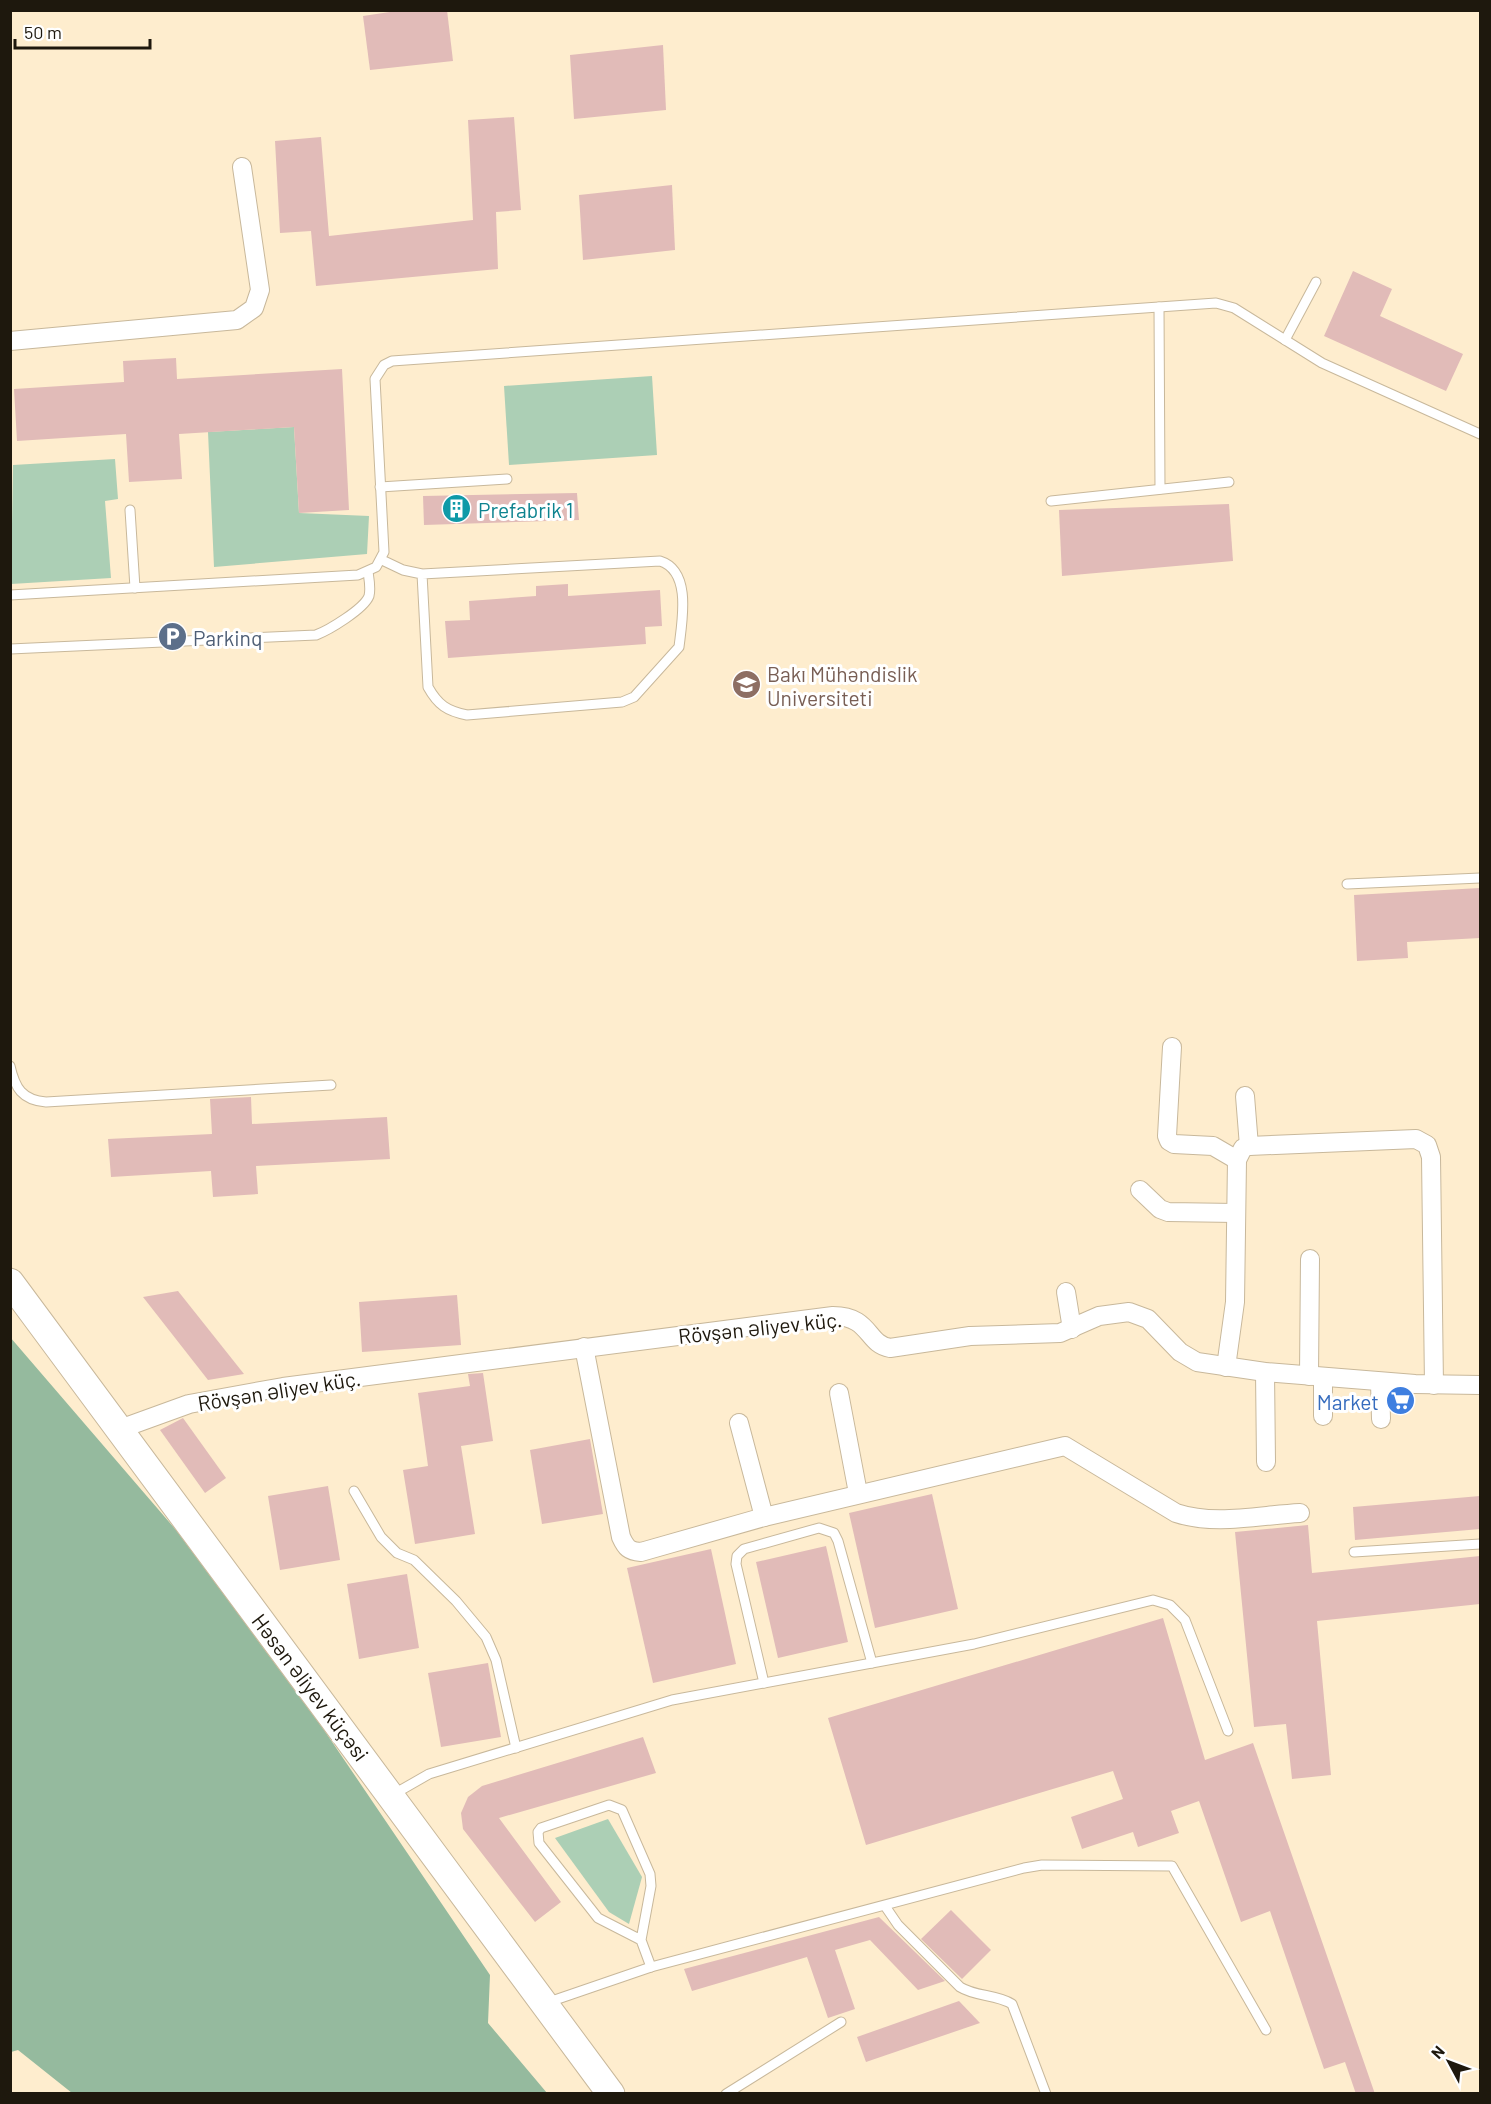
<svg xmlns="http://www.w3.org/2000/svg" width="1491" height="2104" font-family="Barlow,sans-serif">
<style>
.green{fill:#accfb5}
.forest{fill:#95ba9e}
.building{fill:#e1bbb8}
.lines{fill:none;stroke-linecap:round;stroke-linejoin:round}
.lane-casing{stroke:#c8b89b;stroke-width:11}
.street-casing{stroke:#c8b89b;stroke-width:20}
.secondary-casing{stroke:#c8b89b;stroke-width:29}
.lane{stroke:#fff;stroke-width:9}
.street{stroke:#fff;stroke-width:18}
.secondary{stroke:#fff;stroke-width:27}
.labels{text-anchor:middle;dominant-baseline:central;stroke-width:6;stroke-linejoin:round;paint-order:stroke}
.culture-label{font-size:21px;fill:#0d838f;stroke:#fff;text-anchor:start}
.service-label{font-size:21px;fill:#4e5e75;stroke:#fff;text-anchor:start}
.education-label{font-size:21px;fill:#785e54;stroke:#fff;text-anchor:start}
.street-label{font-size:21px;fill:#1e180d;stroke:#fff}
.shop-label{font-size:21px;fill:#366cbe;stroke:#fff;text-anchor:end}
</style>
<rect width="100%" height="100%" fill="#feedce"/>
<!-- green -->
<g class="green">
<path d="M 652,376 L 657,455 L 509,465 L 504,386 Z"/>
<path d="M 294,427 L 299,513 L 369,516 L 367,554 L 214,567 L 208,432 Z"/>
<path d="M 115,459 L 118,499 L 105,501 L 111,578 L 11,584 L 13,465 Z"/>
<path d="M 608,1819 L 642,1877 L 629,1924 L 609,1912 L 555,1838 Z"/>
</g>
<!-- forest -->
<path class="forest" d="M 10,1337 L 176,1530 L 324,1730 L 490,1975 L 488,2023 L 547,2093 L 72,2093 L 18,2050 L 11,2052 Z"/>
<!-- building -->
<g class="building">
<path d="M 403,10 L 447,10 L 453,61 L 370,70 L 363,16 Z"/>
<path d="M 663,45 L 666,110 L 574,119 L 570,55 Z"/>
<path d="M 514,117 L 521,210 L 496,212 L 498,269 L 316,286 L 311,231 L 280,233 L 275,141 L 321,137 L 329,236 L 473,220 L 468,120 Z"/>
<path d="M 672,185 L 675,250 L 583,260 L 579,195 Z"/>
<path d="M 1353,271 L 1392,289 L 1380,316 L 1463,354 L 1446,391 L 1324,336 Z"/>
<path d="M 176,358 L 177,379 L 342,369 L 349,510 L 299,513 L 294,427 L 179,434 L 182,479 L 129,482 L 126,434 L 17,441 L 14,389 L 124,382 L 123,361 Z"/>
<path d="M 577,493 L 579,520 L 424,525 L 423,496 Z"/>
<path d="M 1229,504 L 1233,561 L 1062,576 L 1059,510 Z"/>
<path d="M 568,584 L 568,596 L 660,590 L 662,626 L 645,627 L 646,644 L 448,658 L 445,621 L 470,620 L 469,601 L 536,596 L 536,586 Z"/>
<path d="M 1480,888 L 1480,938 L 1407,942 L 1408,958 L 1357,961 L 1354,895 Z"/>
<path d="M 251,1097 L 252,1124 L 387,1117 L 390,1159 L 256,1166 L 258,1194 L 213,1197 L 211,1171 L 111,1177 L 108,1139 L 212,1134 L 210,1099 Z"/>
<path d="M 178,1291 L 244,1374 L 208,1380 L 143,1297 Z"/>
<path d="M 457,1295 L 461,1345 L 362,1352 L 359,1302 Z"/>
<path d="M 483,1373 L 493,1441 L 461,1446 L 475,1534 L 415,1544 L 403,1470 L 428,1466 L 418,1393 L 470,1386 L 468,1374 Z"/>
<path d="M 183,1418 L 226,1478 L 205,1493 L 160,1430 Z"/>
<path d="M 590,1439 L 603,1514 L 542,1524 L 530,1450 Z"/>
<path d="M 328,1486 L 340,1560 L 280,1570 L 268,1496 Z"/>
<path d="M 932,1494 L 958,1609 L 875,1628 L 849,1513 Z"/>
<path d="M 1480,1496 L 1480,1529 L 1355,1540 L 1353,1507 Z"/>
<path d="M 1308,1525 L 1312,1573 L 1480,1556 L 1480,1604 L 1317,1621 L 1331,1775 L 1292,1779 L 1286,1724 L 1254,1727 L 1235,1532 Z"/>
<path d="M 826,1546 L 848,1642 L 778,1658 L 756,1562 Z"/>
<path d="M 711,1549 L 736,1664 L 653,1683 L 627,1568 Z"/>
<path d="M 407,1574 L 419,1648 L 359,1659 L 347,1584 Z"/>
<path d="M 1163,1618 L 1205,1760 L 1253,1743 L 1375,2094 L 1356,2094 L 1345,2062 L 1324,2069 L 1270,1911 L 1241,1922 L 1199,1801 L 1171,1811 L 1179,1833 L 1138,1847 L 1133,1832 L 1082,1849 L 1071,1817 L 1123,1799 L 1113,1771 L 866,1845 L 828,1718 Z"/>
<path d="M 488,1663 L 501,1737 L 441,1747 L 428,1673 Z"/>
<path d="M 643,1737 L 656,1773 L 499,1818 L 561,1902 L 535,1922 L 463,1829 L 461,1813 L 468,1797 L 482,1786 Z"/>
<path d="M 951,1910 L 991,1950 L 962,1979 L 921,1939 Z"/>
<path d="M 879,1917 L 945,1981 L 918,1990 L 870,1940 L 835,1950 L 855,2009 L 828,2018 L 807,1957 L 692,1991 L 684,1969 Z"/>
<path d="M 959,2001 L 980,2023 L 866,2062 L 857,2037 Z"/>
</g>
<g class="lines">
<defs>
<g id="lane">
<path d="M 1159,307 L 1160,489"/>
<path d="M 1285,340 L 1316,282"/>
<path d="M 380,487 L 507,479"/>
<path d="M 1051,501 L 1229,482"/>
<path d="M 130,510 L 135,588"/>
<path d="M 382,560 L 403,570 L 422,574 L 660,561 C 692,571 682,621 679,647 L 634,697 L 622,702 L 467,715 C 447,711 438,705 428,687 L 422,574"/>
<path d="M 10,595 L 358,575 L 376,567 L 384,552 L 375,379 L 384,365 L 392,361 L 1216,303 L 1234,308 L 1322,363 L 1480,434"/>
<path d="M 10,649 L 316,635 C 329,630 364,609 369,596 C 371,588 369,579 368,572"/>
<path d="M 1347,884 L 1480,878"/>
<path d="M 10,1066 C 15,1088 22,1100 46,1102 L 331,1085"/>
<path d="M 354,1491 L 381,1537 L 397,1553 L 414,1560 L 456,1601 L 486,1637 L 496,1660 L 516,1748"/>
<path d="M 1354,1552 L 1480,1544"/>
<path d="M 764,1683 L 736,1564 L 737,1556 L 744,1549 L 819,1528 L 834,1533 L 838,1541 L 872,1663"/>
<path d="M 394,1794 L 429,1774 L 672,1700 L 974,1644 L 1153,1600 L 1170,1605 L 1185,1620 L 1228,1731"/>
<path d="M 885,1906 L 898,1925 L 960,1987 C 976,1997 996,1994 1012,2004 L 1046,2094"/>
<path d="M 641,1940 L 598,1918 L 539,1843 L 538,1832 L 541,1828 L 609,1805 L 622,1810 L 650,1874 L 651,1886 L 641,1940 L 651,1967"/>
<path d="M 546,2003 L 651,1967 L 1024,1868 L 1042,1865 L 1172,1866 L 1266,2030"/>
<path d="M 726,2094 L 841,2022"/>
</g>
<g id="street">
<path d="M 10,341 L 237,320 L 254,308 L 260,290 L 242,167"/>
<path d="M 1172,1047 L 1167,1136 L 1169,1141 L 1174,1144 L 1213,1146 L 1237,1160"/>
<path d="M 1245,1096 L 1249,1146"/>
<path d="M 1140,1190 L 1160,1209 L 1168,1212 L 1236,1213"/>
<path d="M 1066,1292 L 1072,1329"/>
<path d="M 584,1347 L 621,1537 C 626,1548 629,1551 641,1552 L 764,1517 L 1065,1446 L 1176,1513 C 1215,1526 1260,1515 1300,1513"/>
<path d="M 1226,1367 L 1235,1302 L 1237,1160 L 1243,1148 L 1249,1146 L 1416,1139 L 1427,1145 L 1431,1157 L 1434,1385"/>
<path d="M 1265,1372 L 1266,1462"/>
<path d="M 1309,1376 L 1310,1259"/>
<path d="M 1323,1377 L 1323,1416"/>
<path d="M 1380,1382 L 1381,1419"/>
<path d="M 839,1393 L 858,1493"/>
<path d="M 739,1423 L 764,1517"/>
<path d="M 120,1429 L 189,1404 L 283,1387 L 833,1316 C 871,1316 866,1344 890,1348 L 970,1336 L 1060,1333 L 1099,1316 L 1129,1312 L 1148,1319 L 1180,1352 L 1197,1362 L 1265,1372 L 1415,1384 L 1480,1385"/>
</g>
<path id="secondary" d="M 10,1282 L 611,2094"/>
</defs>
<!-- lane casing -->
<use href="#lane" class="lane-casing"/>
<!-- street casing -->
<use href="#street" class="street-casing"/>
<!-- secondary casing -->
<use href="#secondary" class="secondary-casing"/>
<!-- lane -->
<use href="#lane" class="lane"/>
<!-- street -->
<use href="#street" class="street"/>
<!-- secondary -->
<use href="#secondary" class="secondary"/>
</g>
<!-- icons -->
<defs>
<symbol id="building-disc" viewBox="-11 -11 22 22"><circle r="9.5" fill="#0f9aa8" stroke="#fff"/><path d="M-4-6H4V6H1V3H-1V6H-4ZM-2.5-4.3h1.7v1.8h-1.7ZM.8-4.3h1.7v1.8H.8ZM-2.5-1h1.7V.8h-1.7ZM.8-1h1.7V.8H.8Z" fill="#fff"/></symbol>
<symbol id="parking-disc" viewBox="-11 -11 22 22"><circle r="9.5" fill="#5c6f8a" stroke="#fff"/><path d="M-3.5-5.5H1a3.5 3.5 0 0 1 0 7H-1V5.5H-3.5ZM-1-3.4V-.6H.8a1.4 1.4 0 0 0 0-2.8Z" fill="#fff"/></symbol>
<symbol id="university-disc" viewBox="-11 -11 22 22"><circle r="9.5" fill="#8d6e63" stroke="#fff"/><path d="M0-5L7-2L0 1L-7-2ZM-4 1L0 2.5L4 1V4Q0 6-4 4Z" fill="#fff"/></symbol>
<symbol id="supermarket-disc" viewBox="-11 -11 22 22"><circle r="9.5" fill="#3f7fe0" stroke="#fff"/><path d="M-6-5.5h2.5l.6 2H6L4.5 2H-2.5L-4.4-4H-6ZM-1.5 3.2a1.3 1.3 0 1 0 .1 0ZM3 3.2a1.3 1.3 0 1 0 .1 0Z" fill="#fff"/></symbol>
</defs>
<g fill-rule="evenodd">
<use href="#building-disc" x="440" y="492" width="33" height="33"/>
<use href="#parking-disc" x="156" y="620" width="33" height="33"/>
<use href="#university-disc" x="730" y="668" width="33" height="33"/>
<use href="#supermarket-disc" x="1384" y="1384" width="33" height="33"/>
</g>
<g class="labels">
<!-- culture labels -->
<g class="culture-label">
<text x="478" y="509">Prefabrik 1</text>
</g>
<!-- service labels -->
<g class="service-label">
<text x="193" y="637">Parkinq</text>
</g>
<!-- education labels -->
<g class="education-label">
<text x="767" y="673">Bakı Mühəndislik<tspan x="767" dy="24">Universiteti</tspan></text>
</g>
<!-- street labels -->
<g class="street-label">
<text transform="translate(760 1327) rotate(-6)">Rövşən Əliyev küç.</text>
<text transform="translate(279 1390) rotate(-9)">Rövşən Əliyev küç.</text>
<text transform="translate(311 1687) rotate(53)">Həsən Əliyev küçəsi</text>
</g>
<!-- shop labels -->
<g class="shop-label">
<text x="1379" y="1401">Market</text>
</g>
</g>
<!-- border -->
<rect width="1491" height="2104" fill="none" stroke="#1e180d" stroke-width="24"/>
<!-- north arrow -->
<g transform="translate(1449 2062) rotate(311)" stroke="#ffffff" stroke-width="4.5" paint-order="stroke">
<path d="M0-4.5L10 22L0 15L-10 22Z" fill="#1e180d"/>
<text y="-9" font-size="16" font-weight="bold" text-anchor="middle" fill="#1e180d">N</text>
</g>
<!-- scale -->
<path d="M15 39v9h135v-9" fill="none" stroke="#1e180d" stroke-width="3"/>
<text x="24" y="39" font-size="18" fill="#1e180d" stroke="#ffffff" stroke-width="4.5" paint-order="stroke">50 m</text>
</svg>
